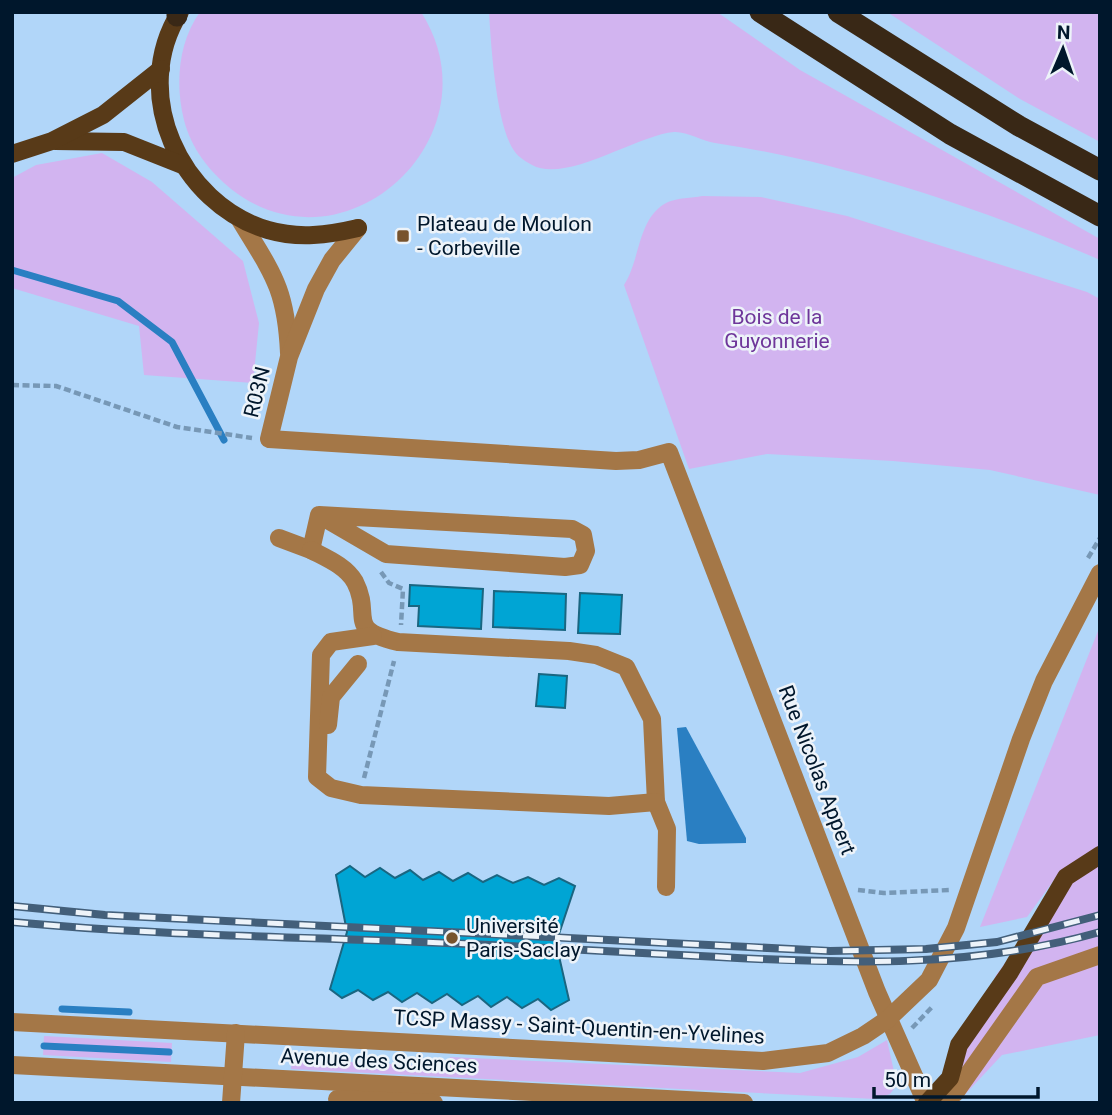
<svg xmlns="http://www.w3.org/2000/svg" width="1112" height="1115" font-family="Roboto,sans-serif">
<style>
.green{fill:#d2b4f0}
.water{fill:#2a7fc2}
.lines{fill:none;stroke-linecap:round;stroke-linejoin:round}
.stream{stroke:#2a7fc2;stroke-width:7}
.building{fill:#00a5d4;stroke:#1a6681;stroke-width:2}
.path{stroke:#7798b6;stroke-width:4.5;stroke-dasharray:7 3.5;stroke-linecap:butt}
.minor{stroke:#a47747;stroke-width:18}
.major{stroke:#583a18;stroke-width:18}
.highway{stroke:#392816;stroke-width:21}
.rail-casing{stroke:#435f7a;stroke-width:8}
.rail{stroke:#edf3f9;stroke-width:5;stroke-dasharray:16;stroke-linecap:butt}
.poi-dot{fill:#77532d;stroke:#edf3f9;stroke-width:2.5}
.labels{text-anchor:middle;dominant-baseline:central;stroke-width:5;stroke-linejoin:round;paint-order:stroke}
.poi-label{font-size:21px;fill:#00172c;stroke:#edf3f9;text-anchor:start}
.park-label{font-size:21px;fill:#6e369a;stroke:#edf3f9}
.street-label{font-size:21px;fill:#00172c;stroke:#edf3f9}
</style>
<rect width="100%" height="100%" fill="#b1d6f9"/>
<!-- green -->
<g class="green">
<path d="M 200,12 L 421,12 C 500,135 345,279 231,189 C 209,171 191,148 184,120 C 175,84 178,43 200,12 Z"/>
<path d="M 489,12 L 717,12 L 800,70 L 1100,239 L 1100,260 C 982,208 842,162 715,143 C 702,141 686,131 674,132 C 637,135 566,184 532,165 C 527,162 518,157 515,152 C 496,127 491,45 489,12 Z"/>
<path d="M 887,12 L 1100,12 L 1100,142 L 1020,99 Z"/>
<path d="M 102,153 L 152,182 L 243,261 L 259,323 L 253,383 L 144,375 L 139,326 L 12,288 L 12,178 L 36,165 Z"/>
<path d="M 702,196 L 761,197 L 847,216 L 1087,292 L 1100,299 L 1100,495 L 990,470 L 893,461 L 767,454 L 689,469 L 624,285 C 641,259 637,217 668,202 C 677,198 692,198 702,196 Z"/>
<path d="M 1100,626 L 1100,847 L 1059,873 L 1027,917 L 980,927 Z"/>
<path d="M 1100,859 L 1100,1035 L 1002,1055 L 958,1102 L 950,1087 L 996,975 L 1069,879 Z"/>
<path d="M 44,1036 L 172,1043 L 171,1062 L 43,1055 Z"/>
<path d="M 887,1040 L 897,1085 L 890,1094 L 875,1099 L 291,1069 L 292,1059 L 449,1067 L 450,1057 L 800,1073 L 858,1057 Z"/>
</g>
<!-- water -->
<path class="water" d="M 686,727 L 746,838 L 746,843 L 699,844 L 687,841 L 677,728 Z"/>
<g class="lines">
<!-- stream -->
<g class="stream">
<path d="M 12,270 L 118,301 L 172,342 L 224,440"/>
<path d="M 62,1009 L 129,1012"/>
<path d="M 44,1046 L 169,1052"/>
</g>
</g>
<!-- building -->
<g class="building">
<path d="M 410,585 L 483,589 L 481,629 L 418,626 L 419,606 L 409,606 Z"/>
<path d="M 494,591 L 566,594 L 565,630 L 493,627 Z"/>
<path d="M 580,593 L 622,595 L 620,634 L 578,633 Z"/>
<path d="M 539,674 L 567,676 L 565,708 L 536,706 Z"/>
<path d="M 350,866 L 365,877 L 380,868 L 395,878 L 410,870 L 423,880 L 439,872 L 453,881 L 468,873 L 483,882 L 497,875 L 513,883 L 528,877 L 544,885 L 559,878 L 575,886 L 556,943 L 569,1000 L 551,1010 L 538,999 L 522,1008 L 507,997 L 491,1007 L 478,996 L 462,1005 L 447,994 L 432,1003 L 417,993 L 402,1002 L 388,992 L 373,1000 L 358,990 L 342,998 L 330,989 L 347,932 L 336,875 Z"/>
</g>
<g class="lines">
<!-- path -->
<g class="path">
<path d="M 12,385 L 56,386 L 177,427 L 252,438"/>
<path d="M 1088,558 L 1100,538"/>
<path d="M 381,572 L 389,583 L 403,589 L 401,625"/>
<path d="M 364,778 L 394,661"/>
<path d="M 858,890 L 884,893 L 950,890"/>
<path d="M 912,1028 L 933,1006"/>
</g>
<!-- minor -->
<g class="minor">
<path d="M 239,218 C 272,273 286,287 289,353"/>
<path d="M 358,228 L 332,260 L 316,289 L 289,357 L 269,439 L 616,461 L 639,460 L 669,452 L 877,992 L 926,1103"/>
<path d="M 279,538 L 311,550 L 319,515 L 572,529 L 583,535 L 586,551 L 580,565 L 565,567 L 386,554 L 319,515"/>
<path d="M 311,550 C 326,558 346,566 355,582 C 373,617 344,629 398,642 L 569,651 L 596,655 L 626,667 L 652,719 L 656,802 L 667,829 L 666,887"/>
<path d="M 373,636 L 331,642 L 321,655 L 317,777 L 331,788 L 361,795 L 609,806 L 656,802"/>
<path d="M 328,725 L 331,697 L 358,664"/>
<path d="M 12,1022 L 763,1061 L 828,1053 L 863,1036 L 888,1019 L 929,980 L 956,928 L 1021,739 L 1044,681 L 1100,573"/>
<path d="M 12,1065 L 744,1103"/>
<path d="M 337,1099 L 434,1103"/>
<path d="M 231,1103 L 236,1033"/>
<path d="M 940,1103 L 955,1093 L 1037,977 L 1100,955"/>
</g>
<!-- major -->
<g class="major">
<path d="M 180,12 C 129,93 180,204 268,230 C 299,239 328,235 358,228"/>
<path d="M 55,141 L 124,142 L 182,165"/>
<path d="M 12,154 L 52,141 L 103,115 L 161,69"/>
<path d="M 927,1103 L 950,1078 L 959,1045 L 1010,972 L 1066,877 L 1100,855"/>
</g>
<!-- highway -->
<g class="highway">
<path d="M 760,12 L 950,134 L 1100,216"/>
<path d="M 838,12 L 1019,126 L 1100,170"/>
<path d="M 177,16 L 177,12"/>
</g>
<defs>
<g id="rail">
<path d="M 12,906 L 105,915 L 830,951 L 926,949 L 997,942 L 1100,915"/>
<path d="M 12,922 C 171,937 330,937 489,945 C 566,949 642,953 719,957 C 848,964 974,968 1100,932"/>
</g>
</defs>
<!-- rail casing -->
<use href="#rail" class="rail-casing"/>
<!-- rail -->
<use href="#rail" class="rail"/>
</g>
<!-- markers -->
<g class="poi-dot">
<rect x="396" y="229" width="14" height="14" rx="3.5"/>
<circle cx="452" cy="938" r="7"/>
</g>
<g class="labels">
<!-- poi labels -->
<g class="poi-label">
<text x="417" y="224">Plateau de Moulon<tspan x="417" dy="24">- Corbeville</tspan></text>
<text x="466" y="926">Université<tspan x="466" dy="24">Paris-Saclay</tspan></text>
</g>
<!-- park labels -->
<g class="park-label">
<text x="777" y="317">Bois de la<tspan x="777" dy="24">Guyonnerie</tspan></text>
</g>
<!-- street labels -->
<g class="street-label">
<text transform="translate(257 392) rotate(-76)">R03N</text>
<text transform="translate(817 770) rotate(69)">Rue Nicolas Appert</text>
<text transform="translate(579 1027) rotate(3)">TCSP Massy - Saint-Quentin-en-Yvelines</text>
<text transform="translate(379 1061) rotate(3)">Avenue des Sciences</text>
</g>
</g>
<!-- border -->
<rect width="1112" height="1115" fill="none" stroke="#00172c" stroke-width="28"/>
<!-- north arrow -->
<g transform="translate(1063 49) rotate(2)" stroke="#edf3f9" stroke-width="5" paint-order="stroke">
<path d="M0-5L12 26L0 18L-12 26Z" fill="#00172c"/>
<text y="-10" font-size="19" font-weight="bold" text-anchor="middle" fill="#00172c">N</text>
</g>
<!-- scale -->
<path d="M874 1087v10h164v-10" fill="none" stroke="#00172c" stroke-width="3.5"/>
<text x="884" y="1087" font-size="21" fill="#00172c" stroke="#edf3f9" stroke-width="5" paint-order="stroke">50 m</text>
</svg>
